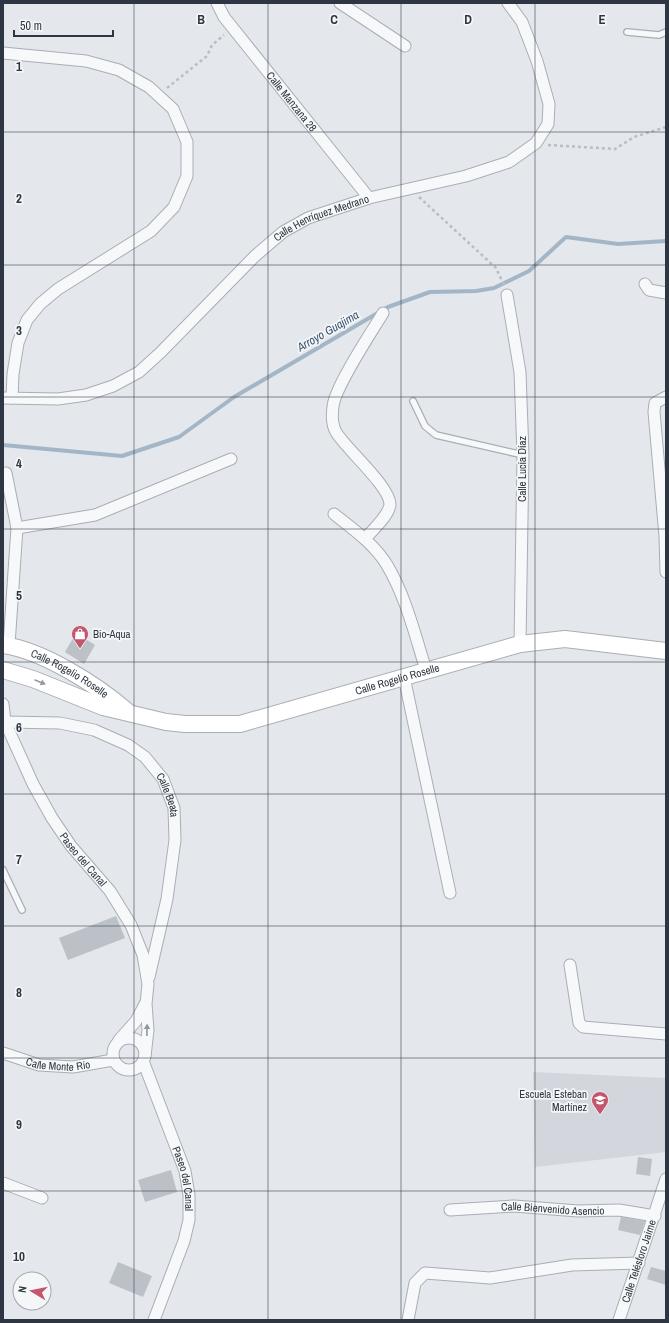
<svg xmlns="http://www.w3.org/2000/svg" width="669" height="1323" font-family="'Archivo Narrow',sans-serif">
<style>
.built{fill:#d3d6dd}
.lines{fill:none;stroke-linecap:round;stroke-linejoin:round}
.stream{stroke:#a3b6c7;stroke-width:4}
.building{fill:#bcc1c7}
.lane-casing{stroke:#a9aeb5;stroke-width:8}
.street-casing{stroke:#a9aeb5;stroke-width:13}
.secondary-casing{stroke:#a9aeb5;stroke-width:18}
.path{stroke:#babec2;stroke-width:2.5;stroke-dasharray:3 3;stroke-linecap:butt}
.lane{stroke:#f7f8f9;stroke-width:5.5}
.street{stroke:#f7f8f9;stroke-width:11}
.secondary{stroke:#fff;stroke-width:16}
.oneway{fill:#969aa0}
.oneway2{fill:#92979e}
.grid{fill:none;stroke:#2d3642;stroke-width:1;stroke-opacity:0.55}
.labels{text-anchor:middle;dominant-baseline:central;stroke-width:3.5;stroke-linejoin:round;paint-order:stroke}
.street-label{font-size:11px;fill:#2d3642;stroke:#f4f6f8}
.poi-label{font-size:11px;fill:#2d3642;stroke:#f4f6f8;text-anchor:start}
.water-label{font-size:12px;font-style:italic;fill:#3b5673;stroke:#f4f6f8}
.grid-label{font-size:13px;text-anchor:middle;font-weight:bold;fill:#2d3642;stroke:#f4f6f8;stroke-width:3.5;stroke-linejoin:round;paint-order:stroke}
</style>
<rect width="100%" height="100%" fill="#e4e7eb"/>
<!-- built -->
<path class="built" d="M 533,1072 L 666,1078 L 666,1152 L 535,1167 Z"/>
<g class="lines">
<!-- stream -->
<path class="stream" d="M 3,445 L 122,456 L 179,437 L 234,397 L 388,307 L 430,292 L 476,291 L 494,288 L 529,271 L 566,237 L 618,244 L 666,241"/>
</g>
<!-- building -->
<g class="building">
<path d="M 76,633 L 95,645 L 84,664 L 65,652 Z"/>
<path d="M 116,916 L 125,938 L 68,960 L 59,938 Z"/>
<path d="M 638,1157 L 652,1159 L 650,1176 L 636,1174 Z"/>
<path d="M 171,1170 L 177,1192 L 145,1202 L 138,1180 Z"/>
<path d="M 621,1217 L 645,1221 L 640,1235 L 618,1230 Z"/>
<path d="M 118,1262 L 152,1276 L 143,1297 L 109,1283 Z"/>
<path d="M 651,1267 L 666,1271 L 666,1285 L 647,1279 Z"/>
</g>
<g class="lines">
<defs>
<g id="lane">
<path d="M 627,32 L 659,35 L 666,32"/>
<path d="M 413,401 L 425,426 L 436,435 L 523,455"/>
<path d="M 3,870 L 22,910"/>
</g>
<g id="street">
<path id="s1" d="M 217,3 L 224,17 L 369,198"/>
<path d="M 340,3 L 405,46"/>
<path d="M 3,53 L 86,61 L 119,70 L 149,87 L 173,109 L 187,142 L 187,176 L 174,207 L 151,231 L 58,289 L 40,304 L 27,320 L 18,343 L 13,374 L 12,398"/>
<path d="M 645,284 L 649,290 L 666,293"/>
<path d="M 507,295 L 520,372 L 523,455 L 520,644"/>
<path d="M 666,397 L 655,403 L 654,412 L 665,536 L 666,572"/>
<path id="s2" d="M 3,398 L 58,399 L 86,395 L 113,386 L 139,372 L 160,353 L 255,256 L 283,232 L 308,218 L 369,198 L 466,176 L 509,162 L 536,143 L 548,124 L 549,104 L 537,61 L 522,22 L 508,3"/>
<path d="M 6,473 L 17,528"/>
<path d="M 334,514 C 353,529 374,544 387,565 C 406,597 415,635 426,670"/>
<path d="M 365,539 C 372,530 388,517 390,505 C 391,487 344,447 336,432 C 332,425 332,414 333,407 C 334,388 371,333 383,313"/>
<path d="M 9,645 L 17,528 L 95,515 L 231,459"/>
<path d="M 404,677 L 450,893"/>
<path id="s3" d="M 3,704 L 5,722 L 33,784 L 52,818 L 71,846 L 110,891 L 131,925 L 143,955 L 148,984 L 146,1004 L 148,1030 L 145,1056"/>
<path id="s4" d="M 5,722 L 60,723 L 94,730 L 128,745 L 145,757 L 163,779 L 174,808 L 175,840 L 167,899 L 149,977"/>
<path d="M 570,965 L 579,1023 L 583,1027 L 666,1034"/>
<circle cx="129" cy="1054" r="16"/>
<path d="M 119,1040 L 136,1021 L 145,1004"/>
<path id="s5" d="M 3,1053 L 39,1065 L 73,1067 L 113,1060"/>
<path id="s6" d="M 143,1061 L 185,1171 L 189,1195 L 189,1220 L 184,1241 L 154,1320"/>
<path d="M 3,1183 L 42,1198"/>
<path id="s7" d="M 450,1210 L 514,1206 L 578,1211 L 619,1210 L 655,1216"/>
<path d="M 408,1320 L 415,1283 L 425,1273 L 490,1278 L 572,1265 L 639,1263"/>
<path id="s8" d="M 619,1320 L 666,1179"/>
</g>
<g id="secondary">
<path id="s9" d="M 3,645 C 42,650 97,685 127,711"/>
<path id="s10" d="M 3,670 L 33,679 L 103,707 L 166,722 L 185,724 L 240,724 L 520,644 L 565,639 L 666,651"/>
</g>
</defs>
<!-- lane casing -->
<use href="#lane" class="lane-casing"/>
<!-- street casing -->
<use href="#street" class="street-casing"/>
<!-- secondary casing -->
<use href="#secondary" class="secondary-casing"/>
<!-- path -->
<g class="path">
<path d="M 167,88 L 207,56 L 212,45 L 224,35"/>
<path d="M 548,145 L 615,149 L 634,137 L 666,127"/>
<path d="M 419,197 L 496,268 L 504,285"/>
</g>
<!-- lane -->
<use href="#lane" class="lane"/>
<!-- street -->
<use href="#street" class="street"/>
<!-- secondary -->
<use href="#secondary" class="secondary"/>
</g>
<!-- one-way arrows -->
<defs><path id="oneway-solid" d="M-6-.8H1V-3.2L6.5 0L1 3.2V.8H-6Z"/></defs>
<use class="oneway" href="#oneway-solid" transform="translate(40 682) rotate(23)"/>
<use class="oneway2" href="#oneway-solid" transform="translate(147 1030) rotate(-89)"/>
<!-- grid -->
<path class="grid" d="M 134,3 L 134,1320M 268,3 L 268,1320M 401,3 L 401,1320M 535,3 L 535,1320M 3,132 L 666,132M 3,265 L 666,265M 3,397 L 666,397M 3,529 L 666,529M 3,662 L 666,662M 3,794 L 666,794M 3,926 L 666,926M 3,1058 L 666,1058M 3,1191 L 666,1191"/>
<!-- icons -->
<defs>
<symbol id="shop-pin" viewBox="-11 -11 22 30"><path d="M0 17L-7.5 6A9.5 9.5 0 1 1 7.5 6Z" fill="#c3566c" stroke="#f4f6f8"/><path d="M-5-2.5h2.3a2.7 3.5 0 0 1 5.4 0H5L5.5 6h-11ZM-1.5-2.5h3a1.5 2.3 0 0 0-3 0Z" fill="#fff"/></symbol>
<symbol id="school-pin" viewBox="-11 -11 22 30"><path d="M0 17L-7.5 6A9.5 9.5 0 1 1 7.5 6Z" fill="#c3566c" stroke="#f4f6f8"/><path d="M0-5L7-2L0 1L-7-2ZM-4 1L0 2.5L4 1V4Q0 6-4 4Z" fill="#fff"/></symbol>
</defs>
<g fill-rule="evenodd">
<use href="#shop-pin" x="70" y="624" width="20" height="27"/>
<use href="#school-pin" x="590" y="1090" width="20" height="27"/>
</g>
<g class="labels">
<!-- street labels -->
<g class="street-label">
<text stroke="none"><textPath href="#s1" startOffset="124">Calle Manzana 28</textPath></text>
<text stroke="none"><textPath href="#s2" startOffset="383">Calle Henríquez Medrano</textPath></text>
<text transform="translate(522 469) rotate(-90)">Calle Lucía Díaz</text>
<text stroke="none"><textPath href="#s9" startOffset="73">Calle Rogelio Roselle</textPath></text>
<text stroke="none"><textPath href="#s10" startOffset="409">Calle Rogelio Roselle</textPath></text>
<text stroke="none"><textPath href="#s4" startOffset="193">Calle Beata</textPath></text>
<text stroke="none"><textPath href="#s3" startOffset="177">Paseo del Canal</textPath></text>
<text stroke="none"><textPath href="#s5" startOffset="57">Calle Monte Río</textPath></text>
<text stroke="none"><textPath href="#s6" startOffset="125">Paseo del Canal</textPath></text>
<text stroke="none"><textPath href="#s7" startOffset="103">Calle Bienvenido Asencio</textPath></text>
<text stroke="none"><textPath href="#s8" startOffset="62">Calle Telésforo Jaime</textPath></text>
</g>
<!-- poi labels -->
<g class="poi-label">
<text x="93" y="634">Bio-Aqua</text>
<text x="587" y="1094" text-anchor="end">Escuela Esteban<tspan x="587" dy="13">Martínez</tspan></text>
</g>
<!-- water labels -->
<g class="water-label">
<text transform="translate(328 331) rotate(-30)">Arroyo Guajima</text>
</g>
</g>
<g class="grid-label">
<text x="201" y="24">B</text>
<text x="334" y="24">C</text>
<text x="468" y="24">D</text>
<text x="602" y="24">E</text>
<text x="19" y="71">1</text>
<text x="19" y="203">2</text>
<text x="19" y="335">3</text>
<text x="19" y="468">4</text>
<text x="19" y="600">5</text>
<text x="19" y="732">6</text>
<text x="19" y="864">7</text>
<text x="19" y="997">8</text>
<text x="19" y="1129">9</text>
<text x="19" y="1261">10</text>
</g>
<!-- border -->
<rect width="669" height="1323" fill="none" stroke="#2d3642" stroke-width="8"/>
<!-- north arrow -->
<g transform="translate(32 1291) rotate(280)"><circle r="19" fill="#f4f6f8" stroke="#a4a9af"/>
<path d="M0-3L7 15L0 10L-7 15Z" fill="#c3566c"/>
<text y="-6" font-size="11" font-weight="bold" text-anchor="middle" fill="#2d3642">N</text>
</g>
<!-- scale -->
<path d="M14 30v6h99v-6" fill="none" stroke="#2d3642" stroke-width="2"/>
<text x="20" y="30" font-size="12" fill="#2d3642" stroke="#f4f6f8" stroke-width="3" paint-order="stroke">50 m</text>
</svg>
